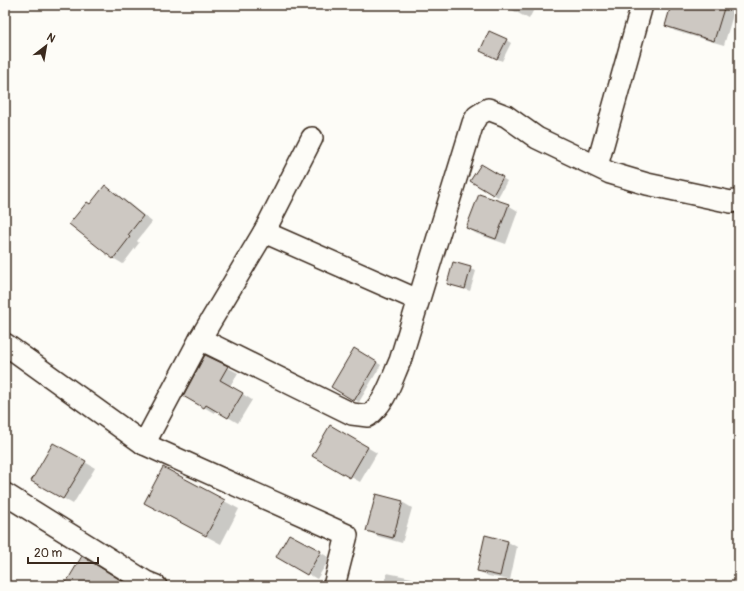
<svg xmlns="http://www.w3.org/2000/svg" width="744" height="591" font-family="Pangolin,sans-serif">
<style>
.shadow{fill:#0003}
.building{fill:#cdc8c2;stroke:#3b2a1e}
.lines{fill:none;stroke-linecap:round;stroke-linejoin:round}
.minor-casing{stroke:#3b2a1e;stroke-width:24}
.minor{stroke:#fdfcf7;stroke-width:21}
</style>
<rect width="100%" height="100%" fill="#fdfcf7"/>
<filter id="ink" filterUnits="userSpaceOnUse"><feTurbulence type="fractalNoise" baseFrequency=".025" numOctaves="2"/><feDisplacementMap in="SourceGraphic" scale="8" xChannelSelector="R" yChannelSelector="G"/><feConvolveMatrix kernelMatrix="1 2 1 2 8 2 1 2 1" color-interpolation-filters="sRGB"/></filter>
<g filter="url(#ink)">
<!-- shadow -->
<g class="shadow">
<path d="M 503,5 L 536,5 L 529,19 Z"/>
<path d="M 672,5 L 730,5 L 735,8 L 724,45 L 675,31 L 666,26 Z"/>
<path d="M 506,40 L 511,43 L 502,61 L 485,53 Z"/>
<path d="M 481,165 L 507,181 L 498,197 L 472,181 Z"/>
<path d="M 106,187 L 115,192 L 152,222 L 137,241 L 139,243 L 123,264 L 113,258 L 90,205 Z"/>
<path d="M 508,205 L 518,211 L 506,244 L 477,234 L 467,228 Z"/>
<path d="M 454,264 L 476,271 L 470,291 L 448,283 Z"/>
<path d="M 354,349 L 381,365 L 359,402 L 332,387 Z"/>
<path d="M 206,356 L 238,373 L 230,386 L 252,400 L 238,423 L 216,410 L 214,413 L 185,396 Z"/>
<path d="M 331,426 L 377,453 L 360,482 L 314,456 Z"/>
<path d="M 54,444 L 95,468 L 73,504 L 32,480 Z"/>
<path d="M 163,468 L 239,509 L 221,544 L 159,511 Z"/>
<path d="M 402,502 L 412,508 L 402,543 L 377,536 L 367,530 Z"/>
<path d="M 290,535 L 330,558 L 317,579 L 277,556 Z"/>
<path d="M 508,542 L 517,547 L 510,580 L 488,576 L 478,570 Z"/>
<path d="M 387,573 L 412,578 L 422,584 L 421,586 L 384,586 Z"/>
</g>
<!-- building -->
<g class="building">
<path d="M 671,5 L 725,5 L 714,41 L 665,26 Z"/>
<path d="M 489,31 L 507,39 L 497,59 L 480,51 Z"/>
<path d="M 481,164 L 503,177 L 493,195 L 470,181 Z"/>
<path d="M 105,185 L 143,216 L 128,235 L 130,237 L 113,259 L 69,224 L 87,202 L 90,204 Z"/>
<path d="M 479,194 L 509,204 L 496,239 L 466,228 Z"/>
<path d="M 453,262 L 471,267 L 465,289 L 447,284 Z"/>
<path d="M 354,348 L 377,362 L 354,401 L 331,387 Z"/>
<path d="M 205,355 L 228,366 L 220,380 L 243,393 L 228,418 L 206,405 L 204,408 L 183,396 Z"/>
<path d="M 330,425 L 368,447 L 350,478 L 312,456 Z"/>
<path d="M 53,443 L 86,461 L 63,499 L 31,481 Z"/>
<path d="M 163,467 L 225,500 L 206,536 L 144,503 Z"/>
<path d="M 376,494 L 403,501 L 393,538 L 366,531 Z"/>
<path d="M 289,534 L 321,551 L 307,575 L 276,557 Z"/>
<path d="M 485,535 L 508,541 L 500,576 L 477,571 Z"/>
<path d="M 82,556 L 130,586 L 64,586 Z"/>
</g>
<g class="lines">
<defs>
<g id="minor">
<path d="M 597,166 L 642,5"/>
<path d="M 264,232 L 418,300"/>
<path d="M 200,339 L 352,414 L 368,416 C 386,402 391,381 400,361 L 473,123 L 477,116 L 488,109 L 506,116 L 537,138 L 610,173 L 647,184 L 731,202 L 739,200"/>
<path d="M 5,344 L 144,444 L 347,535 L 334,586"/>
<path d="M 144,444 L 200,339 L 264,232 L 312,138"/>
<path d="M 5,494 L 146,582 L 156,586"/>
</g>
</defs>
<!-- minor casing -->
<use href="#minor" class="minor-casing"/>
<!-- minor -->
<use href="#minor" class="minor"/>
</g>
</g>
<!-- margin -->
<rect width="744" height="591" fill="none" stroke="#fdfcf7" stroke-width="20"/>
<rect x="10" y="10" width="724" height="571" fill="none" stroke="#3b2a1e" stroke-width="1.5" filter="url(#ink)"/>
<!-- north arrow -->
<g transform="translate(46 46) rotate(31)" stroke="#fdfcf7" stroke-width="3" paint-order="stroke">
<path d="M0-3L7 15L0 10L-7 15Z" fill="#3b2a1e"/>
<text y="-6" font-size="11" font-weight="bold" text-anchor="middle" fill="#3b2a1e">N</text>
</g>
<!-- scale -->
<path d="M28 557v6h70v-6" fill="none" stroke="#3b2a1e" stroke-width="2"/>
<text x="34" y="557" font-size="12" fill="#3b2a1e" stroke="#fdfcf7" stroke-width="3" paint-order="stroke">20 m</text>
</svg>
